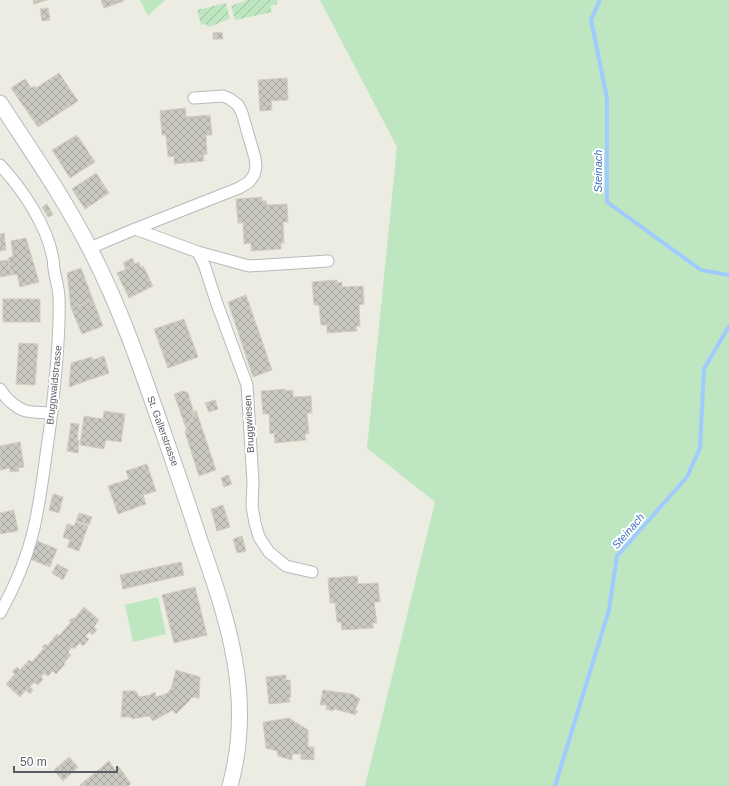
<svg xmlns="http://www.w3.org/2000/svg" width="729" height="786" font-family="Arial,sans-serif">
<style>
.grass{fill:#bde6c1}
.garden{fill:url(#garden-furrows)}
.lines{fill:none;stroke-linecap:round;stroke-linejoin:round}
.stream{stroke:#a0cbff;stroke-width:4}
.building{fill:url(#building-cross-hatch);stroke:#d2cec0}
.minor-casing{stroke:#b7b9bf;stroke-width:13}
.secondary-casing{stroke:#b7bac1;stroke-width:17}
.minor{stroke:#fff;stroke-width:11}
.secondary{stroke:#fff;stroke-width:15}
.labels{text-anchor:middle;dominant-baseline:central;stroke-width:4;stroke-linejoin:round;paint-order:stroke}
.street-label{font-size:10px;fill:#5a5d63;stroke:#fff}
.water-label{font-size:11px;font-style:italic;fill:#4073c5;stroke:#fff}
</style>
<defs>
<pattern id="garden-furrows" width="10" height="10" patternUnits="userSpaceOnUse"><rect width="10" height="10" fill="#bde6c1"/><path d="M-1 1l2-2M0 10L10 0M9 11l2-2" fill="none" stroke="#9dbea0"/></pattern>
<pattern id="building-cross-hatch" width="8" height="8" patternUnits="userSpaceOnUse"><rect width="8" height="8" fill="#cac9c1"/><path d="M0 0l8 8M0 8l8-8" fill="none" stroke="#a7a6a0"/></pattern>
</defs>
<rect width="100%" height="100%" fill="#edece2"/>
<!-- grass -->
<g class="grass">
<path d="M 140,0 L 165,0 L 148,16 Z"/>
<path d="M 320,0 L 729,0 L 729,786 L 365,786 L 435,502 L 367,448 L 397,147 Z"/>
<path d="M 158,597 L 166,634 L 133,642 L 125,605 Z"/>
</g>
<!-- garden -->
<g class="garden">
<path d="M 247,0 L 277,0 L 277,4 L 270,6 L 272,12 L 235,20 L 231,6 Z"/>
<path d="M 226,3 L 230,19 L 208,27 L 205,24 L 201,25 L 197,10 Z"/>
</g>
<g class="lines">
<!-- stream -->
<g class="stream">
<path d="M 600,0 L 591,20 L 607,98 L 607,202 L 701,270 L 729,275"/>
<path d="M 555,786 L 609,610 L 617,556 L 687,477 L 700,448 L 704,369 L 729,326"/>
</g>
</g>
<!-- building -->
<g class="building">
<path d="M 33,0 L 47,0 L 34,4 Z"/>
<path d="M 101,0 L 124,0 L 124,1 L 104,8 Z"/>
<path d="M 48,8 L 50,20 L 42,21 L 40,9 Z"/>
<path d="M 222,32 L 223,39 L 213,39 L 213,33 Z"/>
<path d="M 59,73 L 78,101 L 38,127 L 11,88 L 25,79 L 31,88 L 35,86 L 36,88 Z"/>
<path d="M 287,78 L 288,100 L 271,101 L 272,110 L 260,111 L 258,80 Z"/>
<path d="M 185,108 L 186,117 L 210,115 L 212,135 L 206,135 L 207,154 L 203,155 L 204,161 L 174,164 L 174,156 L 168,157 L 166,135 L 162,135 L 160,111 Z"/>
<path d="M 77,135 L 95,162 L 70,178 L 52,150 Z"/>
<path d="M 96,173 L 109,193 L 85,209 L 72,189 Z"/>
<path d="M 262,197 L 262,201 L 266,201 L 267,205 L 287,204 L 288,222 L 283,222 L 284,243 L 281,243 L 281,249 L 251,251 L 251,243 L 244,244 L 243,223 L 238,223 L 236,199 Z"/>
<path d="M 47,204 L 53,215 L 48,217 L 42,207 Z"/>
<path d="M 4,233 L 6,250 L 0,251 L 0,234 Z"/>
<path d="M 26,238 L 39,282 L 20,287 L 17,274 L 11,275 L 8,258 L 13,256 L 11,241 Z"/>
<path d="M 132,258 L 135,264 L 139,262 L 141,268 L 143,266 L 153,286 L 129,298 L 117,273 L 126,269 L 123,263 Z"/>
<path d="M 8,260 L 11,275 L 0,277 L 0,261 Z"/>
<path d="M 81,268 L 93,300 L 71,308 L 67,273 Z"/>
<path d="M 337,280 L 337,283 L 342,282 L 342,287 L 363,286 L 364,304 L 359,305 L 360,326 L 356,326 L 357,331 L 327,333 L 327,325 L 321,325 L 319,305 L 314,305 L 312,282 Z"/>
<path d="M 246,295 L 272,370 L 253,377 L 228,302 Z"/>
<rect x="3" y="299" width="37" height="23"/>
<path d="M 93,300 L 103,326 L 82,334 L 71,308 Z"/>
<path d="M 184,319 L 198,357 L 168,368 L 154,329 Z"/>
<path d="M 19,343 L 38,344 L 35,385 L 16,384 Z"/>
<path d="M 104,356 L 109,373 L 69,387 L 71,363 L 92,357 L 93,360 Z"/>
<path d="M 286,389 L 286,391 L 293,390 L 293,397 L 311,396 L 312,413 L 307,413 L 309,434 L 305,434 L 306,440 L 275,443 L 274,433 L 270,434 L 269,414 L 263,414 L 261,391 Z"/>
<path d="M 183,391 L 188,393 L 194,413 L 186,428 L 174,394 Z"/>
<path d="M 215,400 L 218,409 L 209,412 L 205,403 Z"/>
<path d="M 196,410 L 216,470 L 199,476 L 185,432 Z"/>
<path d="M 104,411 L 125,414 L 121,442 L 106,440 L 104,449 L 80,445 L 84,416 L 103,419 Z"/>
<path d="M 71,423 L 79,424 L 77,440 L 79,440 L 78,453 L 67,451 Z"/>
<path d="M 20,442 L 24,467 L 18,468 L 19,471 L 10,472 L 10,468 L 0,470 L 0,446 Z"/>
<path d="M 147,464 L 156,491 L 143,495 L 146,504 L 118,514 L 108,486 L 129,479 L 126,471 Z"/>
<path d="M 228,475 L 232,484 L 224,487 L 221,478 Z"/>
<path d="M 53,494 L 63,497 L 59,513 L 49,510 Z"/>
<path d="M 223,505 L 230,527 L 217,531 L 211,509 Z"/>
<path d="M 14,510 L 18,531 L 0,534 L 0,513 Z"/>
<path d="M 79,513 L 92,517 L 89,525 L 76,521 Z"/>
<path d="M 76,522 L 88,526 L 79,551 L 67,547 L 70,540 L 63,537 L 67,524 L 74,526 Z"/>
<path d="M 242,536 L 246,551 L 237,553 L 233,539 Z"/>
<path d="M 37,541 L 57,549 L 50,567 L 30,559 Z"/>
<path d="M 181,562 L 184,575 L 123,589 L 120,575 Z"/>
<path d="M 57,564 L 68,570 L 63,580 L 52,573 Z"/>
<path d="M 357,576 L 358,584 L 378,583 L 380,602 L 374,602 L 377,623 L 373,623 L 373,628 L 342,630 L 341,622 L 337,622 L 335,603 L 330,603 L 328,578 Z"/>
<path d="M 195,587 L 207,635 L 174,643 L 162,595 Z"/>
<path d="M 84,607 L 99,620 L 94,627 L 97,630 L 92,635 L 89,632 L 85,636 L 89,639 L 83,646 L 80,643 L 74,649 L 72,647 L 68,652 L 71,655 L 64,663 L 62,661 L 65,664 L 56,674 L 53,671 L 48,676 L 44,673 L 41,677 L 43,679 L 38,685 L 34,682 L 30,687 L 33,690 L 30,694 L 26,690 L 20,697 L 6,684 L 15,674 L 12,672 L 17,667 L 20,670 L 29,660 L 32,662 L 44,648 L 42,647 L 45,644 L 47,646 L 57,634 L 59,636 L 71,622 L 69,621 L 72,618 L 74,619 Z"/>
<path d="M 176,670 L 200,677 L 199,698 L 192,697 L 190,700 L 176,714 L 173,710 L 153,721 L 149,716 L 132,719 L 131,717 L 121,717 L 123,691 L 136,691 L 139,697 L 150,695 L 155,692 L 156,697 L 166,694 L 171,689 Z"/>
<path d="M 286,675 L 286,680 L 290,680 L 291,697 L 289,697 L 290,702 L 269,704 L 266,677 Z"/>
<path d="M 323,690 L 352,694 L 360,699 L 355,710 L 358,711 L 355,715 L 353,714 L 334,709 L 333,711 L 326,709 L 327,705 L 320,705 Z"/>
<path d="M 289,718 L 308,730 L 308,747 L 314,747 L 314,760 L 301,759 L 301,754 L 292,754 L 292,760 L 278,756 L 277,751 L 266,748 L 263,722 Z"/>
<path d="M 69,757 L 78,767 L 63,781 L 54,770 Z"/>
<path d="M 109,761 L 115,770 L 119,767 L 131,784 L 128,786 L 80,786 L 80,785 Z"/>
</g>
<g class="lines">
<defs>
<g id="minor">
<path d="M 0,165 C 23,190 47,225 53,259 C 54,262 53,265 54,268 C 55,278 59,288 59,298 C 60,322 58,346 56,370 C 54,391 52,413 49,434 C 44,466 41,500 33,532 C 26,561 14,588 0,613"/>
<path d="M 135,229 L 239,188 L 249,182 L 254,175 L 256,167 L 255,158 L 242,113 L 238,105 L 230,99 L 223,96 L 194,98"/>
<path d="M 90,248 L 135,229 L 198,252 L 205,267 L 216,301 L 247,385 L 253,482 L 252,506 L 255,523 L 259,537 L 269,552 L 286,566 L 312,572"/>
<path d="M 198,252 L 249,266 L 328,261"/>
<path d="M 0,389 C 5,398 16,408 26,411 C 34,413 43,412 52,413"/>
</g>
<path id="secondary" d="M 0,103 C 31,151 65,199 91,251 C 123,313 145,380 168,446 C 179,478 190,510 200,541 C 229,623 254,699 230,786"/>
</defs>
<!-- minor casing -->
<use href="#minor" class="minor-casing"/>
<!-- secondary casing -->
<use href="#secondary" class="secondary-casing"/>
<!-- minor -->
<use href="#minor" class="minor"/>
<!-- secondary -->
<use href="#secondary" class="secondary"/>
</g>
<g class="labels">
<!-- street labels -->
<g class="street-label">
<text transform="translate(54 385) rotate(-84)">Bruggwaldstrasse</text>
<text transform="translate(249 424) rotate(-93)">Bruggwiesen</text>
<text transform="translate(163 431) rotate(70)">St. Gallerstrasse</text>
</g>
<!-- water labels -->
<g class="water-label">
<text transform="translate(598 171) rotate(-90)">Steinach</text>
<text transform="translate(628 531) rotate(-49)">Steinach</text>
</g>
</g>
<!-- scale -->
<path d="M14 766v6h103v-6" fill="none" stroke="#5a5d63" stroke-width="2"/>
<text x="20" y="766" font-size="12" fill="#5a5d63" stroke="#ffffff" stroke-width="3" paint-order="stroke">50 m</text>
</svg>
